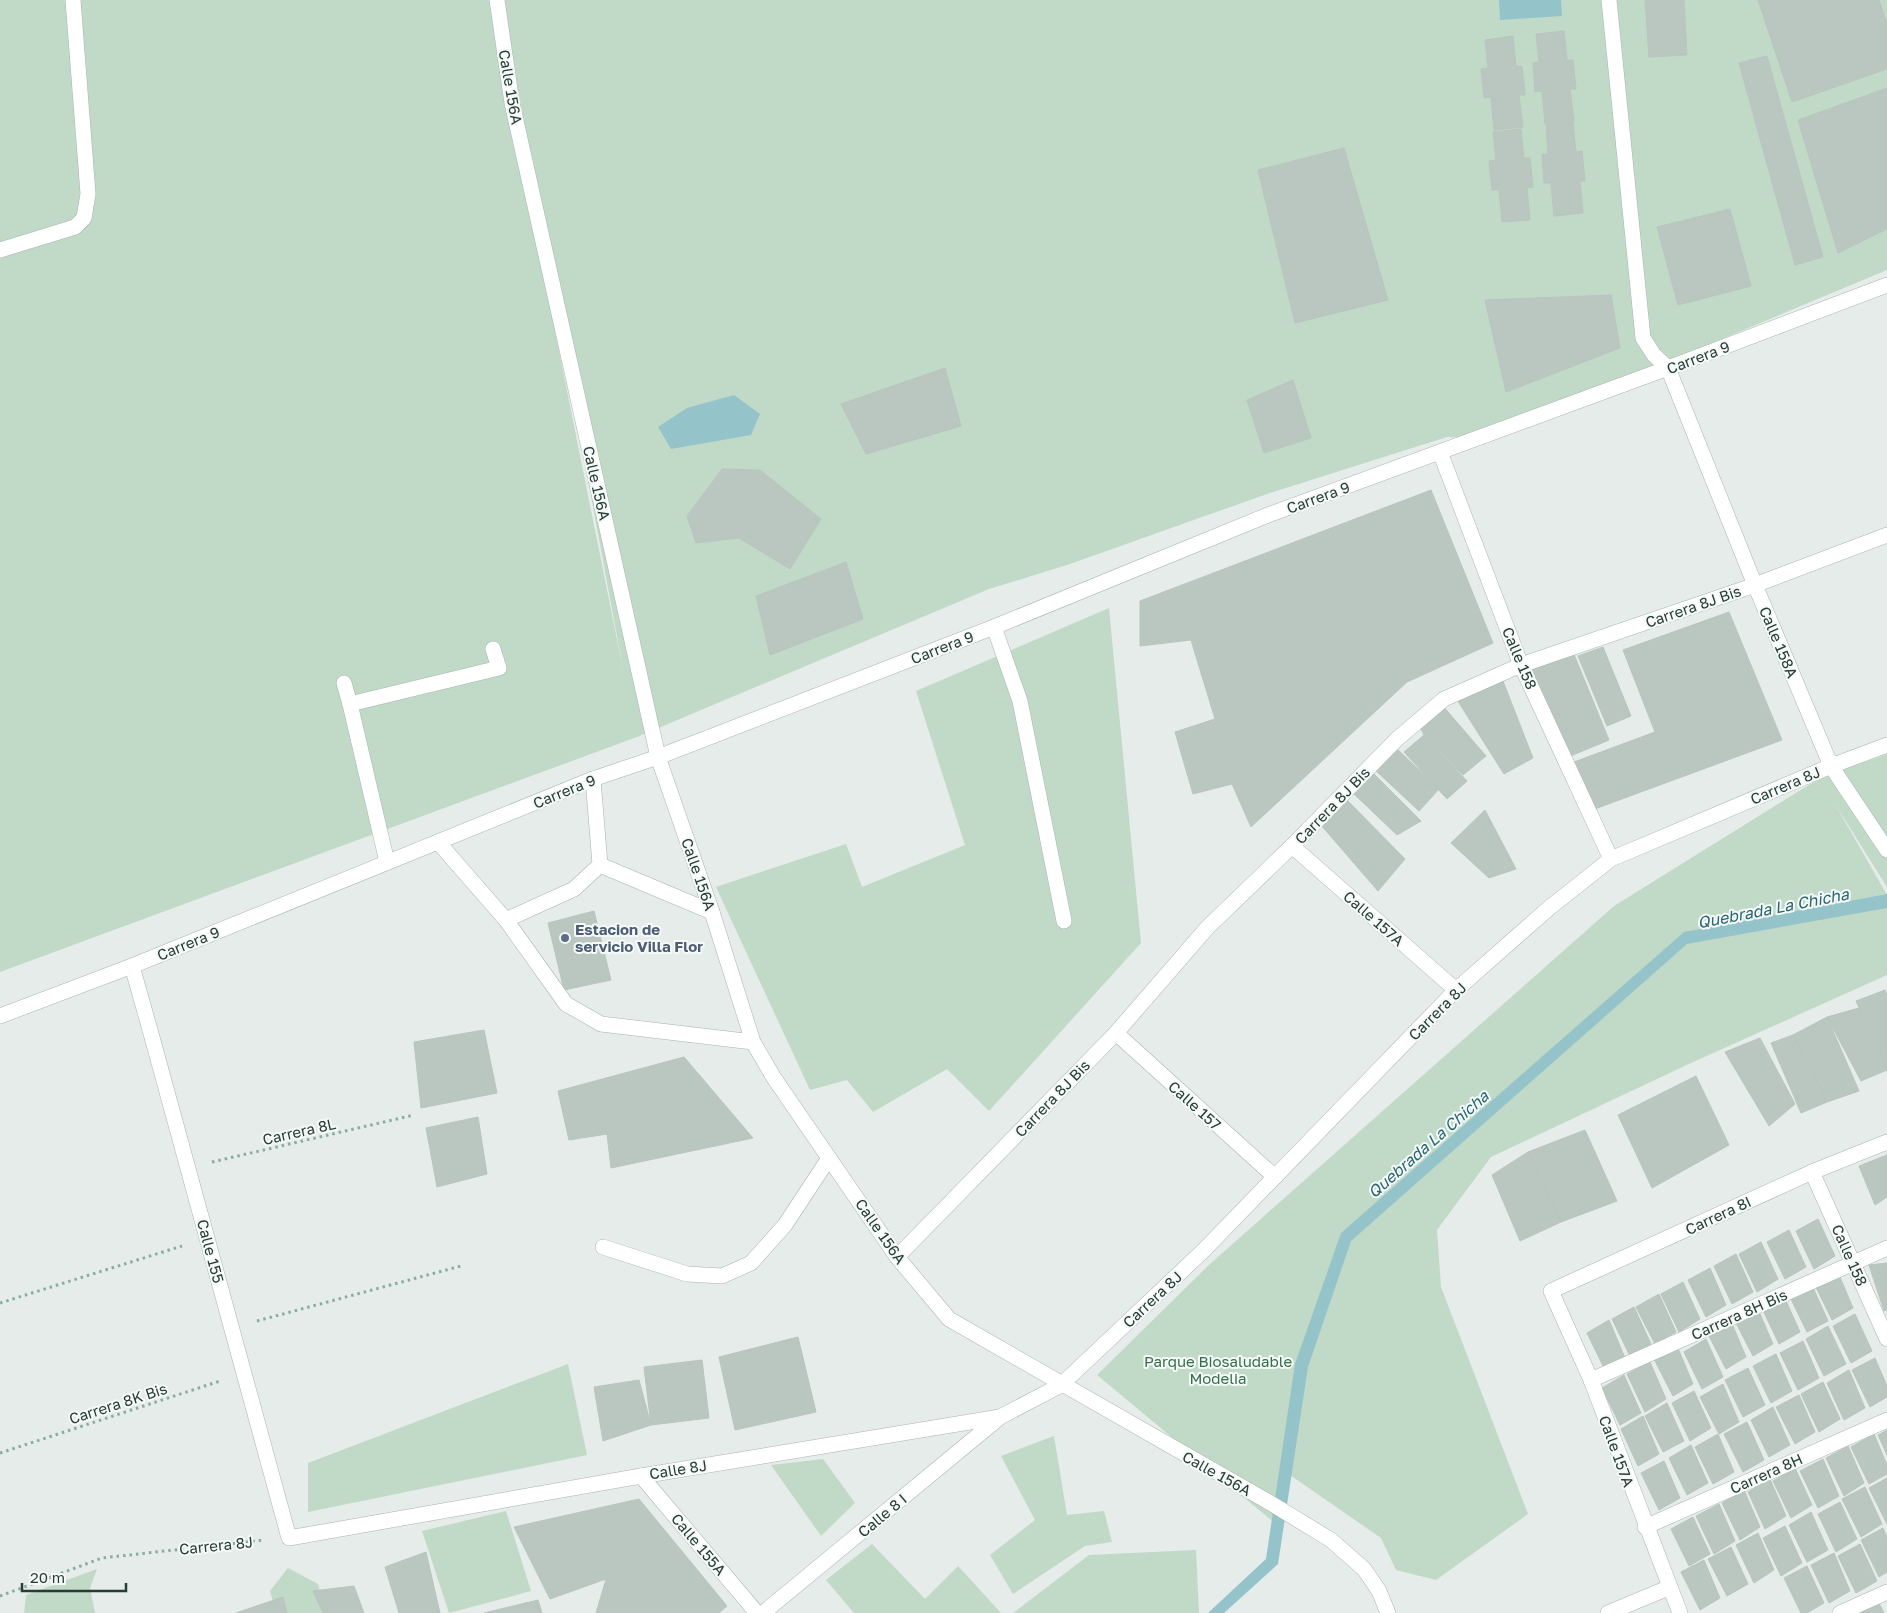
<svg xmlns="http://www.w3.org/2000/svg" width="1887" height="1613" font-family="'Golos Text',sans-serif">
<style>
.green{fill:#c0dac7}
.water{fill:#94c3ca}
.building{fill:#bac7c1;stroke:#b8c5bf}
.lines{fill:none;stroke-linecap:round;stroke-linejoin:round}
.minor-casing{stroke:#a8b4af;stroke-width:16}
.path{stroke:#89aca0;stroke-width:3;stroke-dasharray:2.5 4;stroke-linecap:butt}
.minor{stroke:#fff;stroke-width:15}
.service-dot{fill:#5c6f8a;stroke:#f5f9f7;stroke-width:2}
.labels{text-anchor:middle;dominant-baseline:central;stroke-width:4;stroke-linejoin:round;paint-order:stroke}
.street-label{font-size:15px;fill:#263c35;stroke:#f5f9f7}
.service-label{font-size:15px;font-weight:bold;fill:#4e5e75;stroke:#f5f9f7;text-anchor:start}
.park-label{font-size:15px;fill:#356e49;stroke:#f5f9f7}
.water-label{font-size:16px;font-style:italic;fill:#276770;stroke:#f5f9f7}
</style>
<rect width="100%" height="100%" fill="#e5ece9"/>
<!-- green -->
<g class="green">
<path d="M 0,0 L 494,0 L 509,103 L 624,674 L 499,0 L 1887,0 L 1887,270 L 1657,366 L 1478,438 L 1447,437 L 1267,494 L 1067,565 L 989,589 L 637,737 L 0,972 Z"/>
<path d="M 1109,608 L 1141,943 L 989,1111 L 947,1069 L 873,1112 L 847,1080 L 810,1090 L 716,887 L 846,844 L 862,887 L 965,845 L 916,691 Z"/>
<path d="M 1887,754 L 1887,887 L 1835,804 L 1887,895 L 1887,975 L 1691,1063 L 1491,1157 L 1437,1230 L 1441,1287 L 1528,1514 L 1436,1580 L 1396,1570 L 1381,1538 L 1287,1473 L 1277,1525 L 1097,1375 L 1210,1264 L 1614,906 L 1820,778 Z"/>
<path d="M 568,1364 L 587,1455 L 308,1512 L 308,1463 Z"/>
<path d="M 1054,1436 L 1067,1515 L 1104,1511 L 1112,1542 L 1085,1546 L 1013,1594 L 990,1555 L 1035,1520 L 1001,1456 Z"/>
<path d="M 823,1459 L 855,1503 L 821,1536 L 771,1465 Z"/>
<path d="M 506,1511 L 531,1591 L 449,1613 L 422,1531 Z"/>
<path d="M 872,1544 L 925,1599 L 958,1566 L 1001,1613 L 854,1613 L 826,1580 Z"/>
<path d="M 1196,1550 L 1199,1613 L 1013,1613 L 1089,1555 Z"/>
<path d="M 288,1568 L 318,1584 L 326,1613 L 276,1613 L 270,1591 Z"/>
<path d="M 97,1569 L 90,1588 L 95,1613 L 24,1613 L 26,1595 Z"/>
</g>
<!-- water -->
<g class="water">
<path d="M 1499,0 L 1561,0 L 1562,16 L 1500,20 Z"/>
<path d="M 734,395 L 760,414 L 751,435 L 671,449 L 658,427 L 687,408 Z"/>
<path d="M 1887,894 L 1887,908 L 1687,944 L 1351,1241 L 1308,1367 L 1278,1564 L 1224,1613 L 1208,1613 L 1266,1559 L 1295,1364 L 1341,1233 L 1684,932 Z"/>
</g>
<!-- building -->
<g class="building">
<path d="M 1645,0 L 1684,0 L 1687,55 L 1649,57 Z"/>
<path d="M 1758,0 L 1879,0 L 1887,24 L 1887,69 L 1792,102 Z"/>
<path d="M 1564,31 L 1567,60 L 1573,60 L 1576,89 L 1570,89 L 1574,122 L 1545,124 L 1542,91 L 1535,92 L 1533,63 L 1539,62 L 1536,34 Z"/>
<path d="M 1513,36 L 1516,66 L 1522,66 L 1525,95 L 1519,95 L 1523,127 L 1494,130 L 1491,97 L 1484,98 L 1481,69 L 1488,68 L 1485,40 Z"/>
<path d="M 1767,56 L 1823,257 L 1795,265 L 1739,63 Z"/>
<path d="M 1887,88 L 1887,229 L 1838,253 L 1798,120 Z"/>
<path d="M 1573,123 L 1576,152 L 1582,151 L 1585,181 L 1580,181 L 1583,213 L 1554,216 L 1551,183 L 1544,183 L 1542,154 L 1548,154 L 1546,125 Z"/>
<path d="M 1521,129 L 1524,158 L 1530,158 L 1533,187 L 1527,188 L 1530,220 L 1502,222 L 1499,190 L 1492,190 L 1489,161 L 1496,160 L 1493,132 Z"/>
<path d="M 1344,148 L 1388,300 L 1295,323 L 1258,170 Z"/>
<path d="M 1730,209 L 1751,286 L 1678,305 L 1657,227 Z"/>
<path d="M 1611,295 L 1620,348 L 1506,392 L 1485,300 Z"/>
<path d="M 945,368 L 961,426 L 866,454 L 841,404 Z"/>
<path d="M 1293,380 L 1311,438 L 1264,453 L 1247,400 Z"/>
<path d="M 722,469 L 760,470 L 821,519 L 790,569 L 739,538 L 696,543 L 687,516 Z"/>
<path d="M 1431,490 L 1493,643 L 1407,682 L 1251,827 L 1232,784 L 1193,794 L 1175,732 L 1215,719 L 1191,640 L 1140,646 L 1140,601 Z"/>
<path d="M 846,562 L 863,619 L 770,655 L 756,596 Z"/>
<path d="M 1729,612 L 1782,740 L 1592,810 L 1574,762 L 1655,732 L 1623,650 Z"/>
<path d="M 1603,647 L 1631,716 L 1607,726 L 1578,656 Z"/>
<path d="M 1573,652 L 1609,740 L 1568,757 L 1532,669 Z"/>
<path d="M 1501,676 L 1533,758 L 1504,774 L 1456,698 Z"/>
<path d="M 1442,705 L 1486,756 L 1463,775 L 1424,735 L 1419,725 Z"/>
<path d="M 1424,735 L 1467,781 L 1447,799 L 1404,752 Z"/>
<path d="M 1394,746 L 1439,789 L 1419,811 L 1373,768 Z"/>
<path d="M 1372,772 L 1421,821 L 1397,835 L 1352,792 Z"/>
<path d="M 1344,797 L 1405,859 L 1378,891 L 1321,825 Z"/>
<path d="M 1485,810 L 1516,869 L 1489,878 L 1451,843 Z"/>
<path d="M 594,911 L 611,980 L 564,990 L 548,923 Z"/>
<path d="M 1885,990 L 1887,995 L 1887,1070 L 1856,1001 Z"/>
<path d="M 1859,1008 L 1887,1070 L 1861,1081 L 1827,1017 Z"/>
<path d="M 1827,1017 L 1859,1091 L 1827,1102 L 1793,1035 Z"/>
<path d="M 484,1030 L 497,1093 L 421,1108 L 414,1042 Z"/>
<path d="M 1793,1035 L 1827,1102 L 1801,1113 L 1771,1043 Z"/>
<path d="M 1760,1038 L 1795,1104 L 1769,1126 L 1725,1052 Z"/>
<path d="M 684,1057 L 753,1138 L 611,1168 L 607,1134 L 569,1140 L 558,1091 Z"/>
<path d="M 1696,1076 L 1729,1145 L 1652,1188 L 1618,1115 Z"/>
<path d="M 478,1117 L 487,1174 L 437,1187 L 426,1128 Z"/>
<path d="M 1585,1130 L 1617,1201 L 1561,1222 L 1528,1152 Z"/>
<path d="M 1528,1152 L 1561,1222 L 1520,1241 L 1492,1175 Z"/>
<path d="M 1887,1155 L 1887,1197 L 1875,1205 L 1859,1166 Z"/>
<path d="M 1818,1219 L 1835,1256 L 1814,1269 L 1796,1231 Z"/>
<path d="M 1789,1230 L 1806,1267 L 1785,1279 L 1767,1242 Z"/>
<path d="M 1761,1242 L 1778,1279 L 1757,1292 L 1739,1254 Z"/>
<path d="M 1736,1254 L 1753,1292 L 1732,1304 L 1714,1266 Z"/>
<path d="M 1887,1263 L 1887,1310 L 1884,1311 L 1869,1265 Z"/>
<path d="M 1710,1268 L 1726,1305 L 1706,1317 L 1688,1280 Z"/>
<path d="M 1837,1270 L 1853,1308 L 1832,1320 L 1814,1283 Z"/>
<path d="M 1683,1282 L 1700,1319 L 1679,1332 L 1661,1294 Z"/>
<path d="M 1811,1283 L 1828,1321 L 1807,1332 L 1789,1295 Z"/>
<path d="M 1659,1294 L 1676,1332 L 1655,1344 L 1636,1307 Z"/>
<path d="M 1783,1294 L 1800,1332 L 1779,1344 L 1761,1306 Z"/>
<path d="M 1634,1307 L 1651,1344 L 1630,1356 L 1612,1319 Z"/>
<path d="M 1757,1307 L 1773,1344 L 1753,1356 L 1734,1319 Z"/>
<path d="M 1855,1314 L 1872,1351 L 1851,1363 L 1833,1326 Z"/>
<path d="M 1730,1319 L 1746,1357 L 1726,1369 L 1707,1332 Z"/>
<path d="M 1609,1320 L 1625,1358 L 1605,1370 L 1587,1333 Z"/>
<path d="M 1828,1326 L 1846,1364 L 1824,1376 L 1806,1339 Z"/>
<path d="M 798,1337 L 816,1412 L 735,1430 L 719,1357 Z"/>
<path d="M 1706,1339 L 1723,1377 L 1702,1389 L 1684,1352 Z"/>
<path d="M 1803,1341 L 1819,1378 L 1798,1390 L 1780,1353 Z"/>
<path d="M 1677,1346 L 1693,1384 L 1673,1396 L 1654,1359 Z"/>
<path d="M 1776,1354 L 1792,1391 L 1771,1403 L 1753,1366 Z"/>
<path d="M 1875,1358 L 1887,1386 L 1887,1397 L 1870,1407 L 1852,1370 Z"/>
<path d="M 702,1360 L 709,1418 L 651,1425 L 644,1367 Z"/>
<path d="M 1650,1362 L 1666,1399 L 1645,1412 L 1627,1374 Z"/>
<path d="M 1748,1368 L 1765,1405 L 1743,1417 L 1725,1380 Z"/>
<path d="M 1849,1370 L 1865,1408 L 1844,1420 L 1827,1383 Z"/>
<path d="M 1624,1375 L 1641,1413 L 1620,1425 L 1602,1388 Z"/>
<path d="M 639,1380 L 651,1425 L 603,1441 L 594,1387 Z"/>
<path d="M 1823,1382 L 1840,1419 L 1819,1432 L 1801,1394 Z"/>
<path d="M 1723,1384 L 1739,1422 L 1719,1434 L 1700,1397 Z"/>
<path d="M 1694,1391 L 1711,1428 L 1690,1441 L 1672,1403 Z"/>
<path d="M 1799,1395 L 1815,1432 L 1795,1444 L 1776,1407 Z"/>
<path d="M 1667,1403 L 1684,1441 L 1663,1452 L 1645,1416 Z"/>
<path d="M 1773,1407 L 1790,1445 L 1769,1457 L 1751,1420 Z"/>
<path d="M 1643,1416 L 1659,1454 L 1638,1466 L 1621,1429 Z"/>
<path d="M 1747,1422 L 1764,1460 L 1743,1472 L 1724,1434 Z"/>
<path d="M 1887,1430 L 1887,1455 L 1878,1435 Z"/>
<path d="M 1718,1434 L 1734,1472 L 1713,1484 L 1695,1447 Z"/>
<path d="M 1874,1434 L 1887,1465 L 1887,1474 L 1869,1484 L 1851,1447 Z"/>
<path d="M 1691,1445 L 1708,1483 L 1687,1495 L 1669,1458 Z"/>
<path d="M 1848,1446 L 1864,1483 L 1844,1496 L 1826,1458 Z"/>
<path d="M 1823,1459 L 1839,1496 L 1818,1508 L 1800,1471 Z"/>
<path d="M 1664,1461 L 1680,1498 L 1659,1510 L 1641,1473 Z"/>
<path d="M 1795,1468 L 1812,1505 L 1791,1518 L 1773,1481 Z"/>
<path d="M 1887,1478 L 1887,1524 L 1869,1488 Z"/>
<path d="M 1770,1479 L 1786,1516 L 1765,1529 L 1748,1492 Z"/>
<path d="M 1865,1487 L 1882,1524 L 1861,1537 L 1842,1499 Z"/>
<path d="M 1744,1490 L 1760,1527 L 1740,1540 L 1722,1503 Z"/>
<path d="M 639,1499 L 727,1606 L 719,1613 L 596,1613 L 606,1579 L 550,1599 L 514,1527 Z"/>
<path d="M 1840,1502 L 1857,1539 L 1836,1552 L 1818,1514 Z"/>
<path d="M 1719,1504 L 1735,1541 L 1714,1554 L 1696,1516 Z"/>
<path d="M 1811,1512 L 1828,1550 L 1807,1562 L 1789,1525 Z"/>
<path d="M 1693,1517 L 1710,1554 L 1689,1566 L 1671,1529 Z"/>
<path d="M 1785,1526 L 1802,1563 L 1781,1576 L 1763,1538 Z"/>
<path d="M 1883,1528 L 1887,1537 L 1887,1572 L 1879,1577 L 1861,1540 Z"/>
<path d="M 1758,1533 L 1774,1570 L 1754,1583 L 1736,1545 Z"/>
<path d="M 1860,1544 L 1877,1581 L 1856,1593 L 1838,1556 Z"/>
<path d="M 1731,1547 L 1748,1584 L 1727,1596 L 1708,1559 Z"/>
<path d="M 426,1552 L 440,1613 L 399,1613 L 385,1567 Z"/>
<path d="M 1834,1553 L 1850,1591 L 1829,1603 L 1811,1565 Z"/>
<path d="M 1704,1560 L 1720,1598 L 1700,1610 L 1681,1572 Z"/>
<path d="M 1807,1566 L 1824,1603 L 1807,1613 L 1801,1613 L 1784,1578 Z"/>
<path d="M 354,1586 L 364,1613 L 323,1613 L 313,1591 Z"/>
<path d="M 283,1597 L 287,1613 L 236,1613 Z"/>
<path d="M 538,1600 L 542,1613 L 484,1613 Z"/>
<path d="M 1878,1601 L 1884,1613 L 1857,1613 Z"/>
</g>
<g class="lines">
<defs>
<g id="minor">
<path d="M 497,0 L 512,103 L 658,757 L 712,912 L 753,1042 L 774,1078 L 897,1257 L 949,1319 L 1267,1501 L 1331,1540 L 1364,1569 L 1379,1591 L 1388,1613"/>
<path d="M 1609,0 L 1643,338 L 1654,355 L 1668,368 L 1755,585 L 1831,766 L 1887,850"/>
<path d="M 0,250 L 75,227 L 84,218 L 88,194 L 73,0"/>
<path d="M 1440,452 L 1521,665 L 1611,859"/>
<path d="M 994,627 L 1020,701 L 1064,921"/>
<path d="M 344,683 L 350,704"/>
<path d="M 438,842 L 506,920 L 566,1004 L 601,1024 L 753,1042"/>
<path d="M 1292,846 L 1456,990"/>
<path d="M 387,862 L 350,704 L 499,668 L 493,649"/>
<path d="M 600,865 L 712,912"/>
<path d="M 506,920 L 574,889 L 600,865 L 593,779"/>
<path d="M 132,966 C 186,1156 236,1347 289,1538 L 641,1476 L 1000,1417 L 1061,1385 L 1203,1251 L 1456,990 L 1549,908 L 1611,859 L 1831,766 L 1887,745"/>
<path d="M 0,1016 L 132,966 L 593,779 L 658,757 L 994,627 L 1268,515 L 1668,368 L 1887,285"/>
<path d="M 1116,1033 L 1275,1177"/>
<path d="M 1812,1172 L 1887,1339"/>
<path d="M 603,1247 L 687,1274 L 722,1276 L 751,1263 L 785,1225 L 829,1158"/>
<path d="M 897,1257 L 1116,1033 L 1207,928 L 1292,846 L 1397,739 L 1444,699 L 1521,665 L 1755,585 L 1887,535"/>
<path d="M 1591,1380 L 1887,1248"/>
<path d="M 641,1476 L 757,1613"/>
<path d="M 1645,1527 L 1887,1420"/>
<path d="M 763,1613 L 999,1418"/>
<path d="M 1608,1613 L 1668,1588"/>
<path d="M 1680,1613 L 1591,1380 L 1551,1291 L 1812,1172 L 1887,1142"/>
<path d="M 1840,1613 L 1887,1592"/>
</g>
</defs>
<!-- minor casing -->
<use href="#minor" class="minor-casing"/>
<!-- path -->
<g class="path">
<path d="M 212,1162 L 414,1115"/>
<path d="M 0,1303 L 182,1246"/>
<path d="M 257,1321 L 461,1266"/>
<path d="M 0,1453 L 220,1381"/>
<path d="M 0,1596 L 102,1558 L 264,1540"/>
</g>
<!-- minor -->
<use href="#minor" class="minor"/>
</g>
<!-- markers -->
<circle class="service-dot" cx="565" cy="938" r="5"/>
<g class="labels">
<!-- street labels -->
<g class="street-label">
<text transform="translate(511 87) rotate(80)">Calle 156A</text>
<text transform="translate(1698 357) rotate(-21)">Carrera 9</text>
<text transform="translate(597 483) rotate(77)">Calle 156A</text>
<text transform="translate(1318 497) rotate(-20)">Carrera 9</text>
<text transform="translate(1693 606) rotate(-19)">Carrera 8J Bis</text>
<text transform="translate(1779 642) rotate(67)">Calle 158A</text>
<text transform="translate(942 647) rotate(-21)">Carrera 9</text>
<text transform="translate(1520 658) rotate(67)">Calle 158</text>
<text transform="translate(1785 785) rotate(-23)">Carrera 8J</text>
<text transform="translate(564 791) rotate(-22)">Carrera 9</text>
<text transform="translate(1332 805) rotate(-46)">Carrera 8J Bis</text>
<text transform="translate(699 874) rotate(71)">Calle 156A</text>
<text transform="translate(1374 918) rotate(41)">Calle 157A</text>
<text transform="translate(188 943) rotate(-22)">Carrera 9</text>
<text transform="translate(1437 1011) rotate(-45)">Carrera 8J</text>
<text transform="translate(1052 1098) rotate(-46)">Carrera 8J Bis</text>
<text transform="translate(1195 1105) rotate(42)">Calle 157</text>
<text transform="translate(299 1131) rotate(-13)">Carrera 8L</text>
<text transform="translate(1718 1215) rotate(-25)">Carrera 8I</text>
<text transform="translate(881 1231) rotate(55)">Calle 156A</text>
<text transform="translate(211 1251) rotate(75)">Calle 155</text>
<text transform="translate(1850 1255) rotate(66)">Calle 158</text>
<text transform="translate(1152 1299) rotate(-43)">Carrera 8J</text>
<text transform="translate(1739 1314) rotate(-24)">Carrera 8H Bis</text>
<text transform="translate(118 1403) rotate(-18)">Carrera 8K Bis</text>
<text transform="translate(1617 1451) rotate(70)">Calle 157A</text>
<text transform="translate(678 1469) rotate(-9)">Calle 8J</text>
<text transform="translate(1217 1473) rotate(29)">Calle 156A</text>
<text transform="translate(1766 1473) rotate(-24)">Carrera 8H</text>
<text transform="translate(882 1515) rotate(-40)">Calle 8 I</text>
<text transform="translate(699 1544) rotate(50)">Calle 155A</text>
<text transform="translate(216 1545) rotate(-6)">Carrera 8J</text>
</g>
<!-- service labels -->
<g class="service-label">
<text x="575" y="929">Estacion de<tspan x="575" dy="17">servicio Villa Flor</tspan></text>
</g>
<!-- park labels -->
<g class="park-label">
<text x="1218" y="1361">Parque Biosaludable<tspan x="1218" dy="17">Modelia</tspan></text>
</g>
<!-- water labels -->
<g class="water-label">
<text transform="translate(1773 908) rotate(-11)">Quebrada La Chicha</text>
<text transform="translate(1428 1144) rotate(-41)">Quebrada La Chicha</text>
</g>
</g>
<!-- scale -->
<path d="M22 1583v8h104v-8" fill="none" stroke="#263c35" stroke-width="2.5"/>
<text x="30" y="1583" font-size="15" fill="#263c35" stroke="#f5f9f7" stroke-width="4" paint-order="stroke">20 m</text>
</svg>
